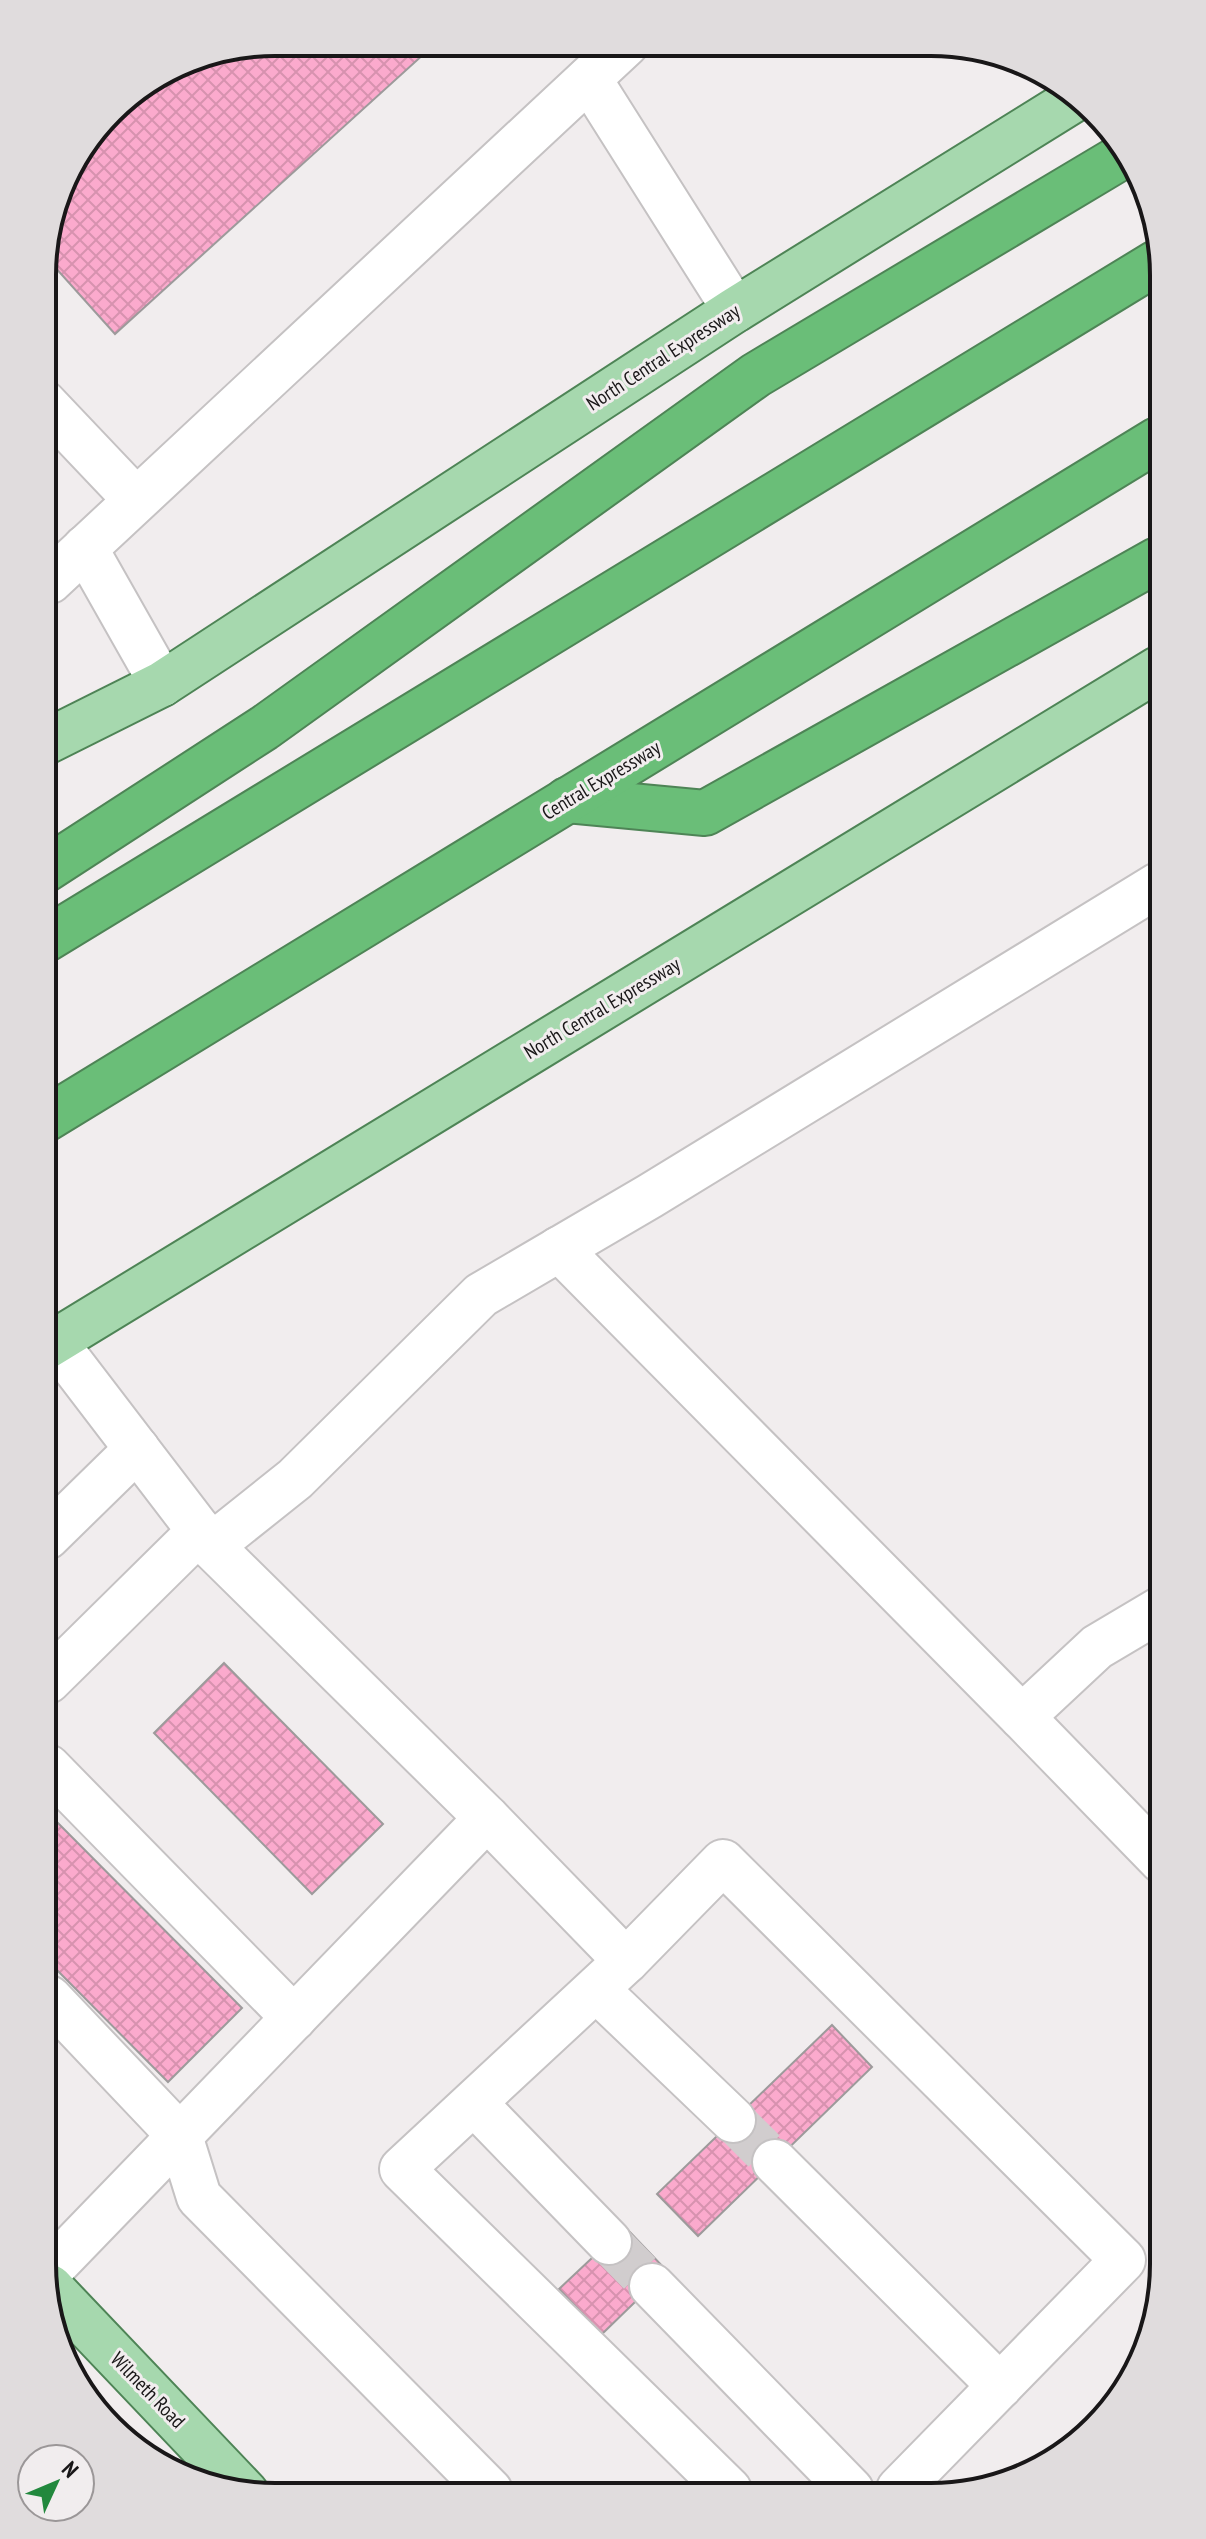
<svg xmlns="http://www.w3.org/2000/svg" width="1206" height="2539" font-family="'PT Sans Narrow',sans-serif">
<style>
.building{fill:url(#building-cross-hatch);stroke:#9d9a9b;stroke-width:2}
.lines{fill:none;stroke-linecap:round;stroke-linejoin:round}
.minor-tunnel{stroke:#d1cdce;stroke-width:44;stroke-dasharray:44 22;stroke-linecap:butt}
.minor-casing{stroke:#c5c2c3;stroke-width:48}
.major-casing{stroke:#4e8456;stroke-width:48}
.highway-casing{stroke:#4e8456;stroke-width:48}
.minor{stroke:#fff;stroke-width:44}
.major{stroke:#a6d8ae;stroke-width:44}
.highway{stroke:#6abe78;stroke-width:44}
.labels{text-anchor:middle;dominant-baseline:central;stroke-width:6;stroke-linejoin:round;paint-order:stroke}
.street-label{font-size:20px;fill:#191718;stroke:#f1edee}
.rim{fill:none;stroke:#191718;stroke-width:4}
</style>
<defs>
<pattern id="building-cross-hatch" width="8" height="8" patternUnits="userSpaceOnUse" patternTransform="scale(2)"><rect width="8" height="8" fill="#fbaacd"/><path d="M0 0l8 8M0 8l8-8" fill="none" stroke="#d792af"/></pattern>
</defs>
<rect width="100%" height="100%" fill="#f1edee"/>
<!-- building -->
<g class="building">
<path d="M 275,42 L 436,43 L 115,334 L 44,255 L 66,172 L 121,100 L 186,60 Z"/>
<path d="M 224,1663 L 383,1824 L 312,1894 L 154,1733 Z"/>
<path d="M 48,1813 L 242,2008 L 168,2082 L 49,1962 Z"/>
<path d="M 832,2025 L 872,2067 L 698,2236 L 657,2194 Z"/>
<path d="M 625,2227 L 667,2271 L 602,2334 L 559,2289 Z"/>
</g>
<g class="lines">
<!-- minor-tunnel -->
<g class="minor-tunnel">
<path d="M 733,2120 L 775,2162"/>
<path d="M 609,2242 L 652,2286"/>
</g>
<defs>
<g id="minor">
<path d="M 589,79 L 735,310"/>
<path d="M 43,402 L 136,500"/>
<path d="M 85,548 L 162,684"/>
<path d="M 44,574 L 50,581 L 626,44"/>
<path d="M 559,1249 L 1022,1717 L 1097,1647 L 1161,1609"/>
<path d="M 47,1537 L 137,1449"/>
<path d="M 211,1546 L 295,1479 L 481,1295 L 650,1196 L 1158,885"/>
<path d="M 48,1681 L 200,1531"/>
<path d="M 1022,1717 L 1162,1861"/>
<path d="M 48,1767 L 294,2018"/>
<path d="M 487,1818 L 626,1961 L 723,1862 L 1123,2260 L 899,2489"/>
<path d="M 626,1961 L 402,2169 L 729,2490"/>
<path d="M 597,1990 L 733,2120"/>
<path d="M 49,1998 L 180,2136 L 199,2197 L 490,2491"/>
<path d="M 474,2103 L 609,2242"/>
<path d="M 775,2162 L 1000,2386"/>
<path d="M 50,2270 L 487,1818 L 211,1546 L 55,1342"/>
<path d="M 652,2286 L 851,2490"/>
</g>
<g id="major">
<path d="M 44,743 L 162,684 L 735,310 L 1078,97"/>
<path d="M 46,1347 L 1158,669"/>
<path d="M 50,2287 L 246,2493"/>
</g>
<g id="highway">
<path d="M 567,800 L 705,813 L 1157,560"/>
<path d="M 45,870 L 264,728 L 756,375 L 1121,157"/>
<path d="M 45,940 L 1156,263"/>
<path d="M 46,1119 L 1157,440"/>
</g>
</defs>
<!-- minor casing -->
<use href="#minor" class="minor-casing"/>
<!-- major casing -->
<use href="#major" class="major-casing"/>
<!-- highway casing -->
<use href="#highway" class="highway-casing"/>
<!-- minor -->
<use href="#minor" class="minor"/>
<!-- major -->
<use href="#major" class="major"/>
<!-- highway -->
<use href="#highway" class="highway"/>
</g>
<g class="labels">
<!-- street labels -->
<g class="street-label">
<text transform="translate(663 357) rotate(-33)">North Central Expressway</text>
<text transform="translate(601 780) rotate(-31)">Central Expressway</text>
<text transform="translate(602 1008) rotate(-31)">North Central Expressway</text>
<text transform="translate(148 2390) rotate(46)">Wilmeth Road</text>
</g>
</g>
<!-- crop -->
<path d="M0 0H1206V2539H0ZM275 56H931A219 219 0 0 1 1150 275V2264A219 219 0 0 1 931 2483H275A219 219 0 0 1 56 2264V275A219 219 0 0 1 275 56Z" fill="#e0dcdd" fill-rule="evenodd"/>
<path class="rim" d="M275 56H931A219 219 0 0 1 1150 275V2264A219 219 0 0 1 931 2483H275A219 219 0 0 1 56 2264V275A219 219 0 0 1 275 56Z"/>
<!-- north arrow -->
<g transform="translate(56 2483) rotate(46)"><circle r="38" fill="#f1edee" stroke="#9b9798" stroke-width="2"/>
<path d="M0-6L14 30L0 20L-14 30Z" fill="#22883d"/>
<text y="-12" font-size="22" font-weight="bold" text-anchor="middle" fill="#191718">N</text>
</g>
</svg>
